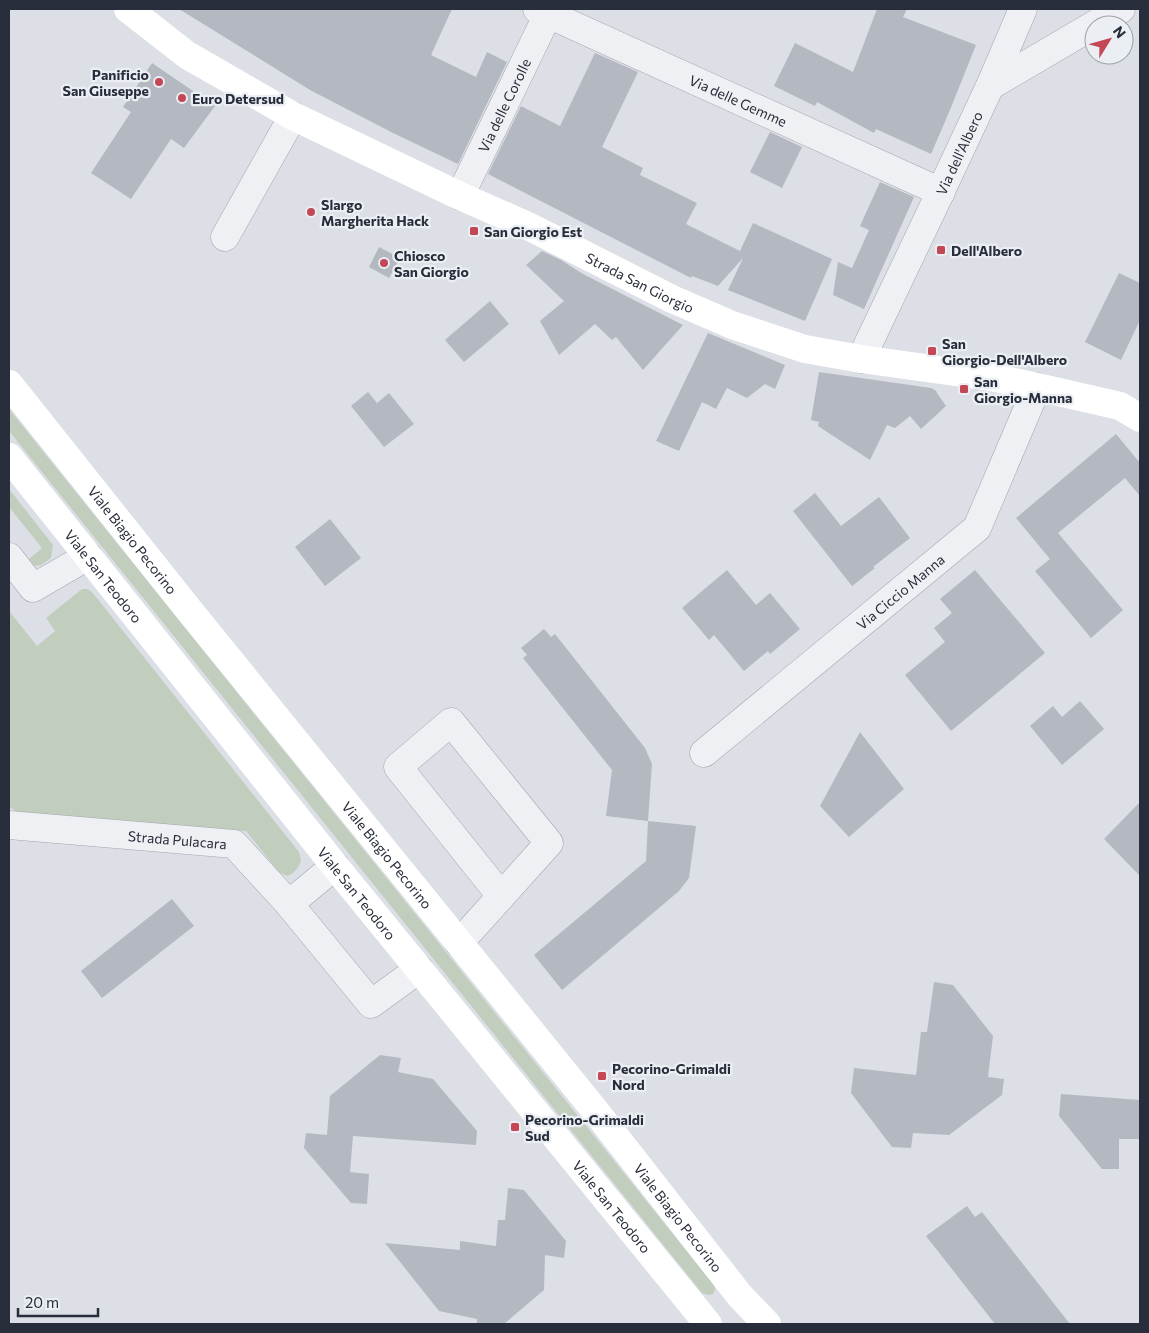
<svg xmlns="http://www.w3.org/2000/svg" width="1149" height="1333" font-family="Commissioner,sans-serif">
<style>
.green{fill:#c1cebe}
.building{fill:#b4b8c1}
.lines{fill:none;stroke-linecap:round;stroke-linejoin:round}
.street-casing{stroke:#a2a6ae;stroke-width:29}
.street{stroke:#eef0f4;stroke-width:28}
.secondary{stroke:#fff;stroke-width:28}
.poi-dot{fill:#c44755;stroke:#ebeef3;stroke-width:2}
.labels{text-anchor:middle;dominant-baseline:central;stroke-width:4.5;stroke-linejoin:round;paint-order:stroke}
.poi-label{font-size:14px;font-weight:bold;fill:#272d3a;stroke:#ebeef3;text-anchor:start}
.street-label{font-size:14px;fill:#272d3a;stroke:#ebeef3}
</style>
<rect width="100%" height="100%" fill="#dcdfe5"/>
<!-- green -->
<g class="green">
<path d="M 9,409 L 714,1285 L 715,1289 L 713,1294 L 708,1295 L 702,1293 L 9,431 Z"/>
<path d="M 9,489 L 53,545 L 51,558 L 41,565 L 35,566 L 29,559 L 42,548 L 9,507 Z"/>
<path d="M 82,589 L 87,589 L 92,592 L 299,852 L 301,861 C 298,868 295,873 287,876 L 279,872 L 246,831 L 32,816 L 15,811 L 9,806 L 9,611 L 37,646 L 55,631 L 46,618 Z"/>
</g>
<!-- building -->
<g class="building">
<path d="M 179,9 L 452,9 L 431,55 L 476,77 L 487,52 L 507,62 L 458,164 L 393,133 L 310,90 Z"/>
<path d="M 877,9 L 907,9 L 903,17 L 976,45 L 950,110 L 931,154 L 876,129 L 874,133 L 817,102 L 815,106 L 774,86 L 795,43 L 853,72 Z"/>
<path d="M 595,53 L 638,72 L 602,147 L 643,168 L 640,175 L 697,203 L 686,224 L 740,251 L 753,223 L 832,259 L 805,321 L 728,290 L 743,258 L 718,286 L 692,276 L 691,278 L 488,174 L 521,106 L 560,126 Z"/>
<path d="M 152,63 L 215,106 L 184,148 L 171,139 L 131,199 L 91,173 L 131,112 L 123,107 Z"/>
<path d="M 770,132 L 802,147 L 782,188 L 750,172 Z"/>
<path d="M 880,182 L 914,197 L 864,309 L 833,295 L 838,262 L 852,268 L 869,230 L 860,226 Z"/>
<path d="M 379,247 L 400,258 L 389,278 L 369,267 Z"/>
<path d="M 542,251 L 561,260 L 583,274 L 683,325 L 643,370 L 616,337 L 612,340 L 595,324 L 559,355 L 540,321 L 564,301 L 526,265 Z"/>
<path d="M 1119,273 L 1140,283 L 1140,320 L 1121,360 L 1085,342 Z"/>
<path d="M 490,301 L 509,324 L 464,362 L 445,340 Z"/>
<path d="M 708,333 L 785,365 L 775,389 L 765,384 L 747,398 L 727,388 L 716,409 L 702,402 L 679,451 L 656,441 Z"/>
<path d="M 819,372 L 931,388 L 935,390 L 946,406 L 921,429 L 910,416 L 895,428 L 887,425 L 870,460 L 818,426 L 819,422 L 811,420 Z"/>
<path d="M 368,392 L 377,403 L 389,393 L 414,424 L 384,447 L 351,406 Z"/>
<path d="M 1116,434 L 1140,463 L 1140,496 L 1125,478 L 1058,533 L 1123,610 L 1091,638 L 1035,571 L 1050,559 L 1016,518 Z"/>
<path d="M 815,493 L 841,526 L 879,497 L 910,538 L 873,567 L 875,568 L 852,586 L 793,511 Z"/>
<path d="M 330,519 L 361,558 L 325,586 L 295,547 Z"/>
<path d="M 727,570 L 756,605 L 770,593 L 800,629 L 770,654 L 768,651 L 744,671 L 714,635 L 709,640 L 682,608 Z"/>
<path d="M 975,570 L 1045,653 L 951,731 L 905,675 L 945,642 L 934,628 L 952,613 L 940,599 Z"/>
<path d="M 544,629 L 551,637 L 555,634 L 645,748 L 652,764 L 648,821 L 606,816 L 612,770 L 523,658 L 527,655 L 521,648 Z"/>
<path d="M 1080,701 L 1104,729 L 1062,765 L 1030,726 L 1053,706 L 1062,717 Z"/>
<path d="M 860,732 L 904,789 L 849,837 L 820,806 Z"/>
<path d="M 1140,802 L 1140,876 L 1104,839 Z"/>
<path d="M 648,821 L 696,826 L 689,878 L 679,891 L 562,990 L 534,955 L 646,861 Z"/>
<path d="M 172,899 L 194,926 L 102,998 L 81,971 Z"/>
<path d="M 934,982 L 953,985 L 993,1036 L 988,1077 L 1004,1079 L 1002,1095 L 949,1135 L 913,1133 L 911,1148 L 892,1147 L 851,1093 L 854,1068 L 916,1075 L 921,1032 L 927,1032 Z"/>
<path d="M 380,1055 L 401,1058 L 398,1072 L 433,1079 L 477,1131 L 476,1145 L 353,1136 L 350,1172 L 369,1174 L 367,1204 L 351,1203 L 304,1148 L 306,1133 L 327,1135 L 330,1096 Z"/>
<path d="M 1061,1094 L 1140,1100 L 1140,1139 L 1119,1139 L 1119,1169 L 1102,1169 L 1059,1116 Z"/>
<path d="M 508,1188 L 524,1190 L 566,1241 L 564,1258 L 545,1255 L 544,1290 L 504,1324 L 477,1324 L 477,1319 L 439,1311 L 385,1243 L 460,1250 L 460,1241 L 496,1246 L 498,1220 L 505,1220 Z"/>
<path d="M 967,1206 L 975,1217 L 982,1212 L 1070,1324 L 995,1324 L 926,1236 Z"/>
</g>
<g class="lines">
<defs>
<g id="street">
<path id="s1" d="M 537,9 L 941,192"/>
<path d="M 990,86 L 1121,9"/>
<path id="s2" d="M 460,196 L 548,14"/>
<path d="M 225,237 L 293,116"/>
<path id="s3" d="M 861,359 L 932,210 L 990,86 L 1023,9"/>
<path d="M 9,557 L 33,588 L 88,556"/>
<path id="s4" d="M 704,753 L 977,528 L 1037,387"/>
<path id="s5" d="M 9,825 L 234,844 L 289,904 L 335,866"/>
<path d="M 289,904 L 371,1004 L 419,969"/>
<path d="M 459,943 L 549,843 L 451,722 L 398,767 L 501,896"/>
</g>
</defs>
<!-- street casing -->
<use href="#street" class="street-casing"/>
<!-- street -->
<use href="#street" class="street"/>
<!-- secondary -->
<g class="secondary">
<path id="s6" d="M 128,9 L 187,55 L 293,116 L 460,196 L 528,226 L 672,299 L 732,325 L 805,349 L 861,359 L 991,377 L 1037,387 L 1120,406 L 1140,418"/>
<path id="s7" d="M 9,384 L 189,610 L 593,1108 L 740,1296 L 767,1324"/>
<path id="s8" d="M 9,457 L 335,866 L 708,1324"/>
</g>
</g>
<!-- markers -->
<g class="poi-dot">
<circle cx="159" cy="82" r="5"/>
<circle cx="182" cy="98" r="5"/>
<circle cx="311" cy="212" r="5"/>
<rect x="469" y="226" width="10" height="10" rx="2.5"/>
<rect x="936" y="245" width="10" height="10" rx="2.5"/>
<circle cx="384" cy="263" r="5"/>
<rect x="927" y="346" width="10" height="10" rx="2.5"/>
<rect x="959" y="384" width="10" height="10" rx="2.5"/>
<rect x="597" y="1071" width="10" height="10" rx="2.5"/>
<rect x="510" y="1122" width="10" height="10" rx="2.5"/>
</g>
<g class="labels">
<!-- poi labels -->
<g class="poi-label">
<text x="149" y="74" text-anchor="end">Panificio<tspan x="149" dy="16">San Giuseppe</tspan></text>
<text x="192" y="98">Euro Detersud</text>
<text x="321" y="204">Slargo<tspan x="321" dy="16">Margherita Hack</tspan></text>
<text x="484" y="231">San Giorgio Est</text>
<text x="951" y="250">Dell'Albero</text>
<text x="394" y="255">Chiosco<tspan x="394" dy="16">San Giorgio</tspan></text>
<text x="942" y="343">San<tspan x="942" dy="16">Giorgio-Dell'Albero</tspan></text>
<text x="974" y="381">San<tspan x="974" dy="16">Giorgio-Manna</tspan></text>
<text x="612" y="1068">Pecorino-Grimaldi<tspan x="612" dy="16">Nord</tspan></text>
<text x="525" y="1119">Pecorino-Grimaldi<tspan x="525" dy="16">Sud</tspan></text>
</g>
<!-- street labels -->
<g class="street-label">
<text stroke="none"><textPath href="#s1" startOffset="221">Via delle Gemme</textPath></text>
<text stroke="none"><textPath href="#s2" startOffset="101">Via delle Corolle</textPath></text>
<text stroke="none"><textPath href="#s3" startOffset="228">Via dell'Albero</textPath></text>
<text stroke="none"><textPath href="#s6" startOffset="582">Strada San Giorgio</textPath></text>
<text stroke="none"><textPath href="#s7" startOffset="199">Viale Biagio Pecorino</textPath></text>
<text stroke="none"><textPath href="#s8" startOffset="152">Viale San Teodoro</textPath></text>
<text stroke="none"><textPath href="#s4" startOffset="254">Via Ciccio Manna</textPath></text>
<text stroke="none"><textPath href="#s5" startOffset="169">Strada Pulacara</textPath></text>
<text stroke="none"><textPath href="#s7" startOffset="604">Viale Biagio Pecorino</textPath></text>
<text stroke="none"><textPath href="#s8" startOffset="558">Viale San Teodoro</textPath></text>
<text stroke="none"><textPath href="#s8" startOffset="962">Viale San Teodoro</textPath></text>
<text stroke="none"><textPath href="#s7" startOffset="1069">Viale Biagio Pecorino</textPath></text>
</g>
</g>
<!-- border -->
<rect width="1149" height="1333" fill="none" stroke="#272d3a" stroke-width="20"/>
<!-- north arrow -->
<g transform="translate(1109 40) rotate(53)"><circle r="24" fill="#ebeef3" stroke="#9da1a9"/>
<path d="M0-4L9 19L0 12L-9 19Z" fill="#c44755"/>
<text y="-8" font-size="14" font-weight="bold" text-anchor="middle" fill="#272d3a">N</text>
</g>
<!-- scale -->
<path d="M18 1308v8h80v-8" fill="none" stroke="#272d3a" stroke-width="2.5"/>
<text x="25" y="1308" font-size="15" fill="#272d3a" stroke="#ebeef3" stroke-width="4" paint-order="stroke">20 m</text>
</svg>
